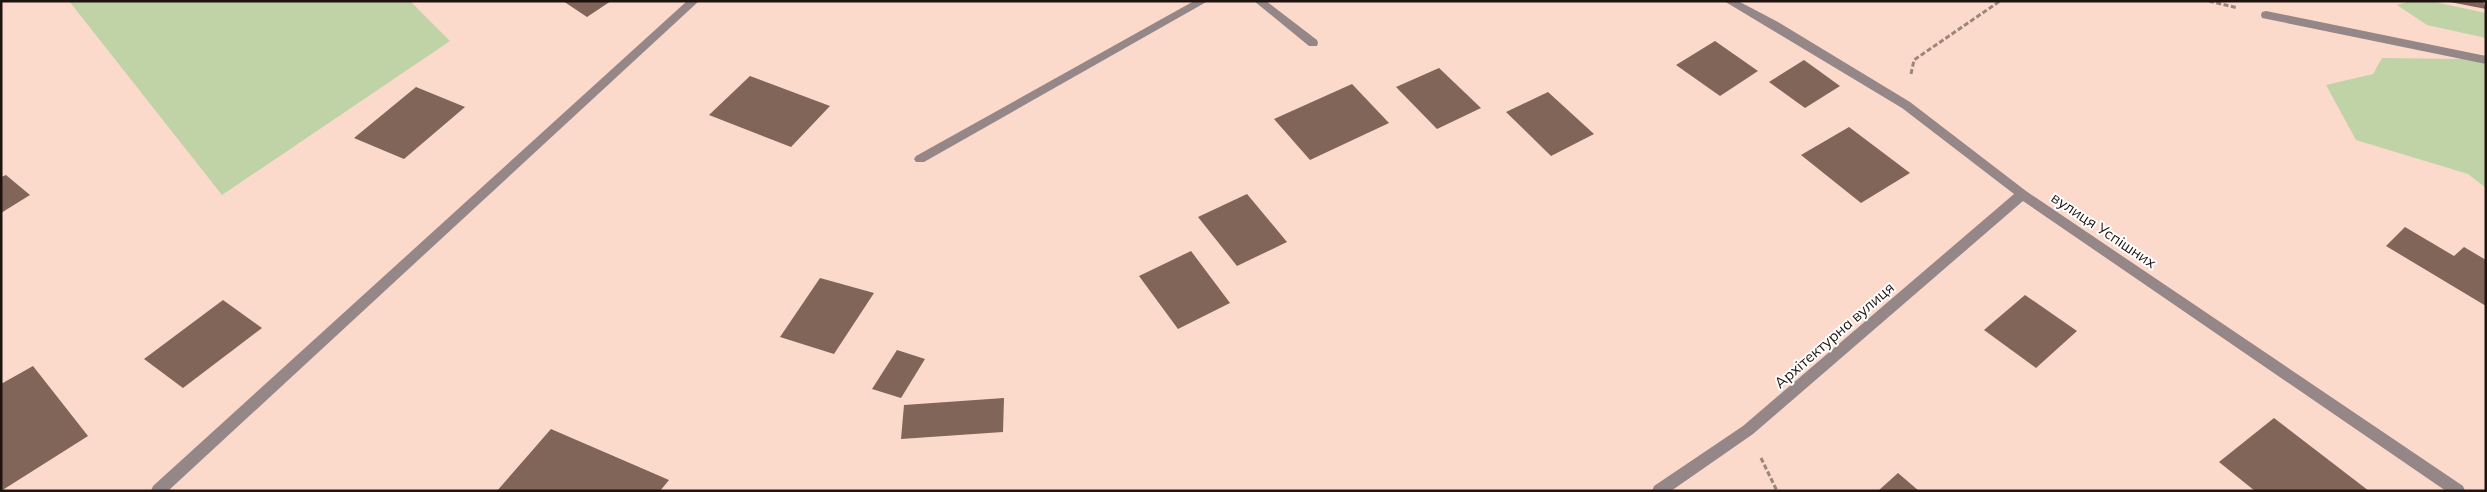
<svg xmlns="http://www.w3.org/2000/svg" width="2487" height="492" font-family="Mulish,sans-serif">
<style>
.green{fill:#bfd3a6}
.building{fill:#806558}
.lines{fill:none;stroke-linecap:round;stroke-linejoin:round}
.path{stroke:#9c857b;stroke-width:3;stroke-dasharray:5 2.5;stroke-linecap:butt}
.minor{fill:#958688;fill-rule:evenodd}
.labels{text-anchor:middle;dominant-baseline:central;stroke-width:4;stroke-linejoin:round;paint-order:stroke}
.street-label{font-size:15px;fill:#1e130f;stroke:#fff}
</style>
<rect width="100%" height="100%" fill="#fbdacc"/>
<!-- green -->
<g class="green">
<path d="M 69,1 L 410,1 L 450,41 L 222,195 Z"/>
<path d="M 2410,1 L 2430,1 L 2486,13 L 2486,38 L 2427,25 L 2397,5 Z"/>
<path d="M 2486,55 L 2486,188 L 2468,174 L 2356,140 L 2326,85 L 2373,74 L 2382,58 L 2466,59 Z"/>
</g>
<!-- building -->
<g class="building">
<path d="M 563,1 L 611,1 L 587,17 Z"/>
<path d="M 2450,1 L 2483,1 L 2486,9 L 2450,2 Z"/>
<path d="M 1715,41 L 1758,71 L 1720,96 L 1676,65 Z"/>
<path d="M 1804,60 L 1840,86 L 1805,108 L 1769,82 Z"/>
<path d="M 1439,68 L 1481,108 L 1437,129 L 1396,87 Z"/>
<path d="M 750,76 L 830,106 L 791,147 L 709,115 Z"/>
<path d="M 1352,84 L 1389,123 L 1310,160 L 1274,119 Z"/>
<path d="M 416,87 L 465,107 L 404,159 L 354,138 Z"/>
<path d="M 1548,92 L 1594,134 L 1551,156 L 1506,112 Z"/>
<path d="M 1849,127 L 1910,173 L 1861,203 L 1801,155 Z"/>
<path d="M 6,175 L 30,195 L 1,213 L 1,177 Z"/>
<path d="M 1247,194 L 1287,242 L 1237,266 L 1198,217 Z"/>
<path d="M 2405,227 L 2454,256 L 2464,247 L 2486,260 L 2486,306 L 2386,246 Z"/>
<path d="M 1191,251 L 1230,303 L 1178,329 L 1139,276 Z"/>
<path d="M 820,278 L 874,293 L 834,354 L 780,337 Z"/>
<path d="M 2025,295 L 2077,331 L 2036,368 L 1984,330 Z"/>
<path d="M 223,300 L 262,328 L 183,388 L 144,359 Z"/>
<path d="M 897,350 L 925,359 L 901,398 L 872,389 Z"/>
<path d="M 33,366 L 88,436 L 1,491 L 1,384 Z"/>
<path d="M 1004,398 L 1003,432 L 901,439 L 904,405 Z"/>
<path d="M 2274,418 L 2369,491 L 2255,491 L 2219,462 Z"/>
<path d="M 551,429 L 669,480 L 660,491 L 497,491 Z"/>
<path d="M 1898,473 L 1919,491 L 1878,491 Z"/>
</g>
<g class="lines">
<!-- path -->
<g class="path">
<path d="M 2209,1 L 2238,8"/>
<path d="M 1911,74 L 1914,60 L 2000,1"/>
<path d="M 1761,458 L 1777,491"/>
</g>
<!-- minor -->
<g class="minor">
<path d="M 687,1 L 699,1 L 168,491 L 151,491 L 153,486 Z"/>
<path d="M 1194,1 L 1208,1 L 924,162 L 916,162 L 914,159 L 916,156 Z"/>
<path d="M 1254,1 L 1266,1 L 1317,40 L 1318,43 L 1317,46 L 1309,46 Z"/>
<path d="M 1724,1 L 1738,1 L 1778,22 L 1910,102 L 2026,191 L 2463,486 L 2465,491 L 2446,491 L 2023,201 L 1753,434 L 1671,491 L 1652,491 L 1654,486 L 1743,426 L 2014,194 L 1902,108 Z"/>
<path d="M 2266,11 L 2486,56 L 2486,64 L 2262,18 L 2261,15 L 2262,12 Z"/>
</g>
</g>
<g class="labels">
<!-- street labels -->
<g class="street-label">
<text transform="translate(2104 230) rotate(34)">вулиця Успішних</text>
<text transform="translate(1834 335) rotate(-41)">Архітектурна вулиця</text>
</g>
</g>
<!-- border -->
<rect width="2487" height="492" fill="none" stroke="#1e130f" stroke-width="5"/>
</svg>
